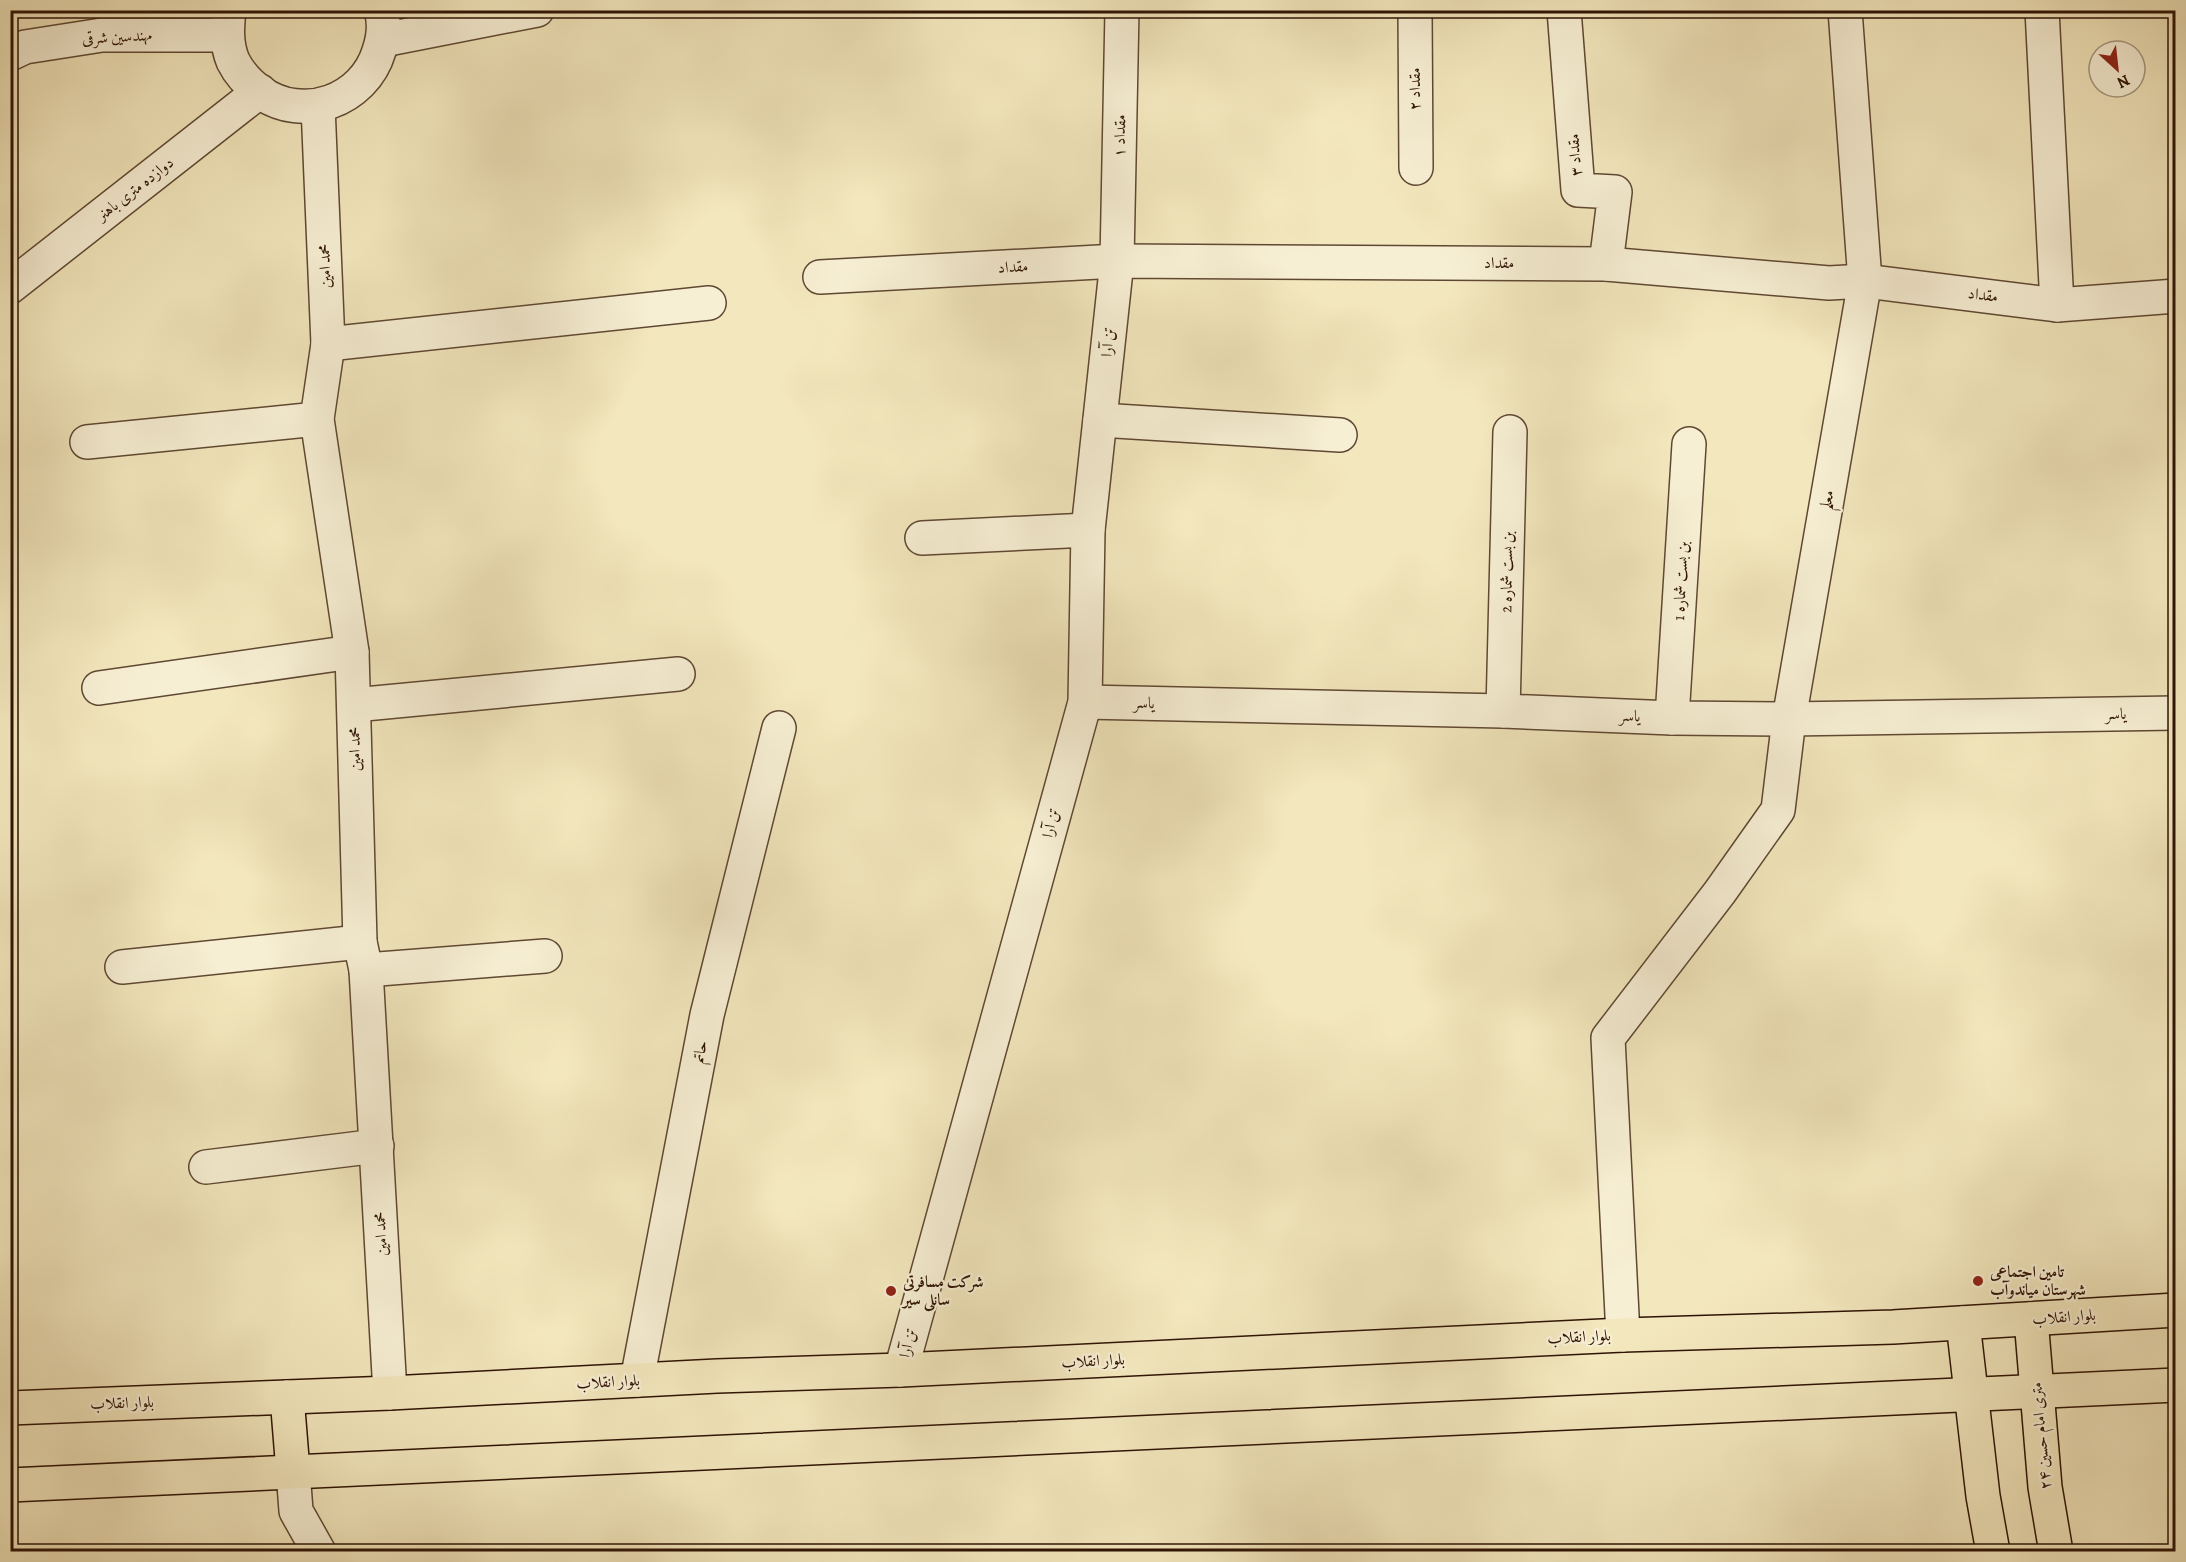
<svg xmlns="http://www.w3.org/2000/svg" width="2186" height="1562" font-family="Alegreya,Amiri,serif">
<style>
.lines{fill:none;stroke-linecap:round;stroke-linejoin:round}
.minor-casing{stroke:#5f4833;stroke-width:36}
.major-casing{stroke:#2e1305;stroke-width:36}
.minor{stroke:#f7efd4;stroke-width:33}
.major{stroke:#f3e7bd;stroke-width:33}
.poi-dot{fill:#8f2418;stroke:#f7efd4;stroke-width:2}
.labels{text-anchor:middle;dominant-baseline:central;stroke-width:4.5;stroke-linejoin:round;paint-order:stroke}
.street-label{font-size:16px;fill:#2e1305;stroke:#f7efd4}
.poi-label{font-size:16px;font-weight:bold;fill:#2e1305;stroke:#f7efd4;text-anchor:start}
</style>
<rect width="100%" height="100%" fill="#f3e7bd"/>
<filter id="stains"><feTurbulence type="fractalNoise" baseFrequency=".00333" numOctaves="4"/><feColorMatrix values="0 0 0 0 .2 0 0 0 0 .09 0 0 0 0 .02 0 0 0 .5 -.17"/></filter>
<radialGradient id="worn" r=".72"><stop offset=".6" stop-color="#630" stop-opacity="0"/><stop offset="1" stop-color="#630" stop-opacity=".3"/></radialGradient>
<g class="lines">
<defs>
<g id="minor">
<path d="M 229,10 C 227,28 226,44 233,61 C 239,73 249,84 260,92 C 303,123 364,101 379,51 C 383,39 385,23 381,10"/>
<path d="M 1415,10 L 1416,168"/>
<path d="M 1564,10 L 1578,190 L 1615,192 L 1606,264"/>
<path d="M 2042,10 L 2057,305"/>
<path d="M 383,40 L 537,10"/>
<path d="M 10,54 L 25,47 L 102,35 L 227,35"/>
<path d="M 318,106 L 328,344 L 317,419 L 352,652 L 360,942 L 366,970 L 390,1393"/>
<path d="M 820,277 L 1117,261 L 1606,264 L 1829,283 L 1865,281 L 2057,305 L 2176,296"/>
<path d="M 10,287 L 260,91"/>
<path d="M 328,344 L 709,303"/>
<path d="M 1100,420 L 1340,435"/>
<path d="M 87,442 L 317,419"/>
<path d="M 922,538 L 1088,530"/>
<path d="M 99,688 L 352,652"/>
<path d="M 1085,702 L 1503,711 L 1672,718 L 1789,719 L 2176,713"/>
<path d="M 354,705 L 678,674"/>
<path d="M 1503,711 L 1510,432"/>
<path d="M 1672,718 L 1689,444"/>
<path d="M 122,967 L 360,942"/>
<path d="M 366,970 L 545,956"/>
<path d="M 206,1167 L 377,1146"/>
<path d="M 1623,1335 L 1608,1038 L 1720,892 L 1778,810 L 1789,719 L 1865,281 L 1845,10"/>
<path d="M 901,1370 L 1085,702 L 1088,530 L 1117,261 L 1122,10"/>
<path d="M 637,1380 L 707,1015 L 779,728"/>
<path d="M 293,1471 L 296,1511 L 319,1552"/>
</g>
<g id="major">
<path d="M 2031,1319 L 2045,1487 L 2056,1552"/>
<path d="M 1963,1323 L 1983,1496 L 1993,1552"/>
<path d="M 287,1397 L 293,1471"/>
<path d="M 10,1408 L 390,1393 L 717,1376 L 901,1370 L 1623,1335 L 1893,1327 L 2176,1310"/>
<path d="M 10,1485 L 2176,1385"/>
</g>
</defs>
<!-- minor casing -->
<use href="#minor" class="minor-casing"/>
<!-- major casing -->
<use href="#major" class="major-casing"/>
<!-- minor -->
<use href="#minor" class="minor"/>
<!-- major -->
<use href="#major" class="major"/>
</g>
<!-- markers -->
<g class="poi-dot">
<circle cx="1978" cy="1281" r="6"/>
<circle cx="891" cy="1291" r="6"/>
</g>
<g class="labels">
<!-- street labels -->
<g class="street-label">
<text transform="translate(117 37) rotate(-3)">مهندسین شرقی</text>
<text transform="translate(1415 89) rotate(-90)">مقداد ۲</text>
<text transform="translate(1120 136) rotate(-89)">مقداد ۱</text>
<text transform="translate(1575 155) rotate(-94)">مقداد ۳</text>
<text transform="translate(135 189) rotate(-38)">دوازده متری باهنر</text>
<text x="1499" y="263">مقداد</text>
<text transform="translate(325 266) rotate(-92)">محمد امین</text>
<text transform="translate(1013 267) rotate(-3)">مقداد</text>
<text transform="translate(1983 295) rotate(7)">مقداد</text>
<text transform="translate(1108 342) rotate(-84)">تن آرا</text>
<text transform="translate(1827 500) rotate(-80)">معلم</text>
<text transform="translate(1507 572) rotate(-89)">بن بست شماره 2</text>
<text transform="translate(1681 581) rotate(-87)">بن بست شماره 1</text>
<text transform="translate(1144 703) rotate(1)">یاسر</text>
<text transform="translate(2116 714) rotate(-1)">یاسر</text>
<text transform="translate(1630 716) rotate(2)">یاسر</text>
<text transform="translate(355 749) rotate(-91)">محمد امین</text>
<text transform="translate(1051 823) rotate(-75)">تن آرا</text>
<text transform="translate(700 1052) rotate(-79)">حاتم</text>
<text transform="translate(381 1234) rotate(-93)">محمد امین</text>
<text transform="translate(2064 1317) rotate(-4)">بلوار انقلاب</text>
<text transform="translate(1579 1337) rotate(-3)">بلوار انقلاب</text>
<text transform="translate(908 1343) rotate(-75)">تن آرا</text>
<text transform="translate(1093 1361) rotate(-3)">بلوار انقلاب</text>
<text transform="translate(608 1382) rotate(-3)">بلوار انقلاب</text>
<text transform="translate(122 1403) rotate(-2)">بلوار انقلاب</text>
<text transform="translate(2041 1436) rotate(-95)">۲۴ متری امام حسین</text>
</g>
<!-- poi labels -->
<g class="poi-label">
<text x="1990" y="1272">تامین اجتماعی<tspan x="1990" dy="18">شهرستان میاندوآب</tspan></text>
<text x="903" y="1282">شرکت مسافرتی<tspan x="903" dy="18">سانلی سیر</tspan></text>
</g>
</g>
<!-- margin -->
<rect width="2186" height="1562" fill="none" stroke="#f3e7bd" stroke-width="36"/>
<rect x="12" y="12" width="2162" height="1538" fill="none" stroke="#2e1305" stroke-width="3"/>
<rect x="18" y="18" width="2150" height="1526" fill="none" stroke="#2e1305" stroke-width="1.5"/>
<!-- north arrow -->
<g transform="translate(2117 69) rotate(153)"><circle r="28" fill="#f7efd4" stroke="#a79781" stroke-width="1.5"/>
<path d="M0-4.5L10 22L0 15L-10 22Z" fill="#8f2418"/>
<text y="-9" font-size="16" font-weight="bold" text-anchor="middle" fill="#2e1305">N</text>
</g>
<rect width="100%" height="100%" filter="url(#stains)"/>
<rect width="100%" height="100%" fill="url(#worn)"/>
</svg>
